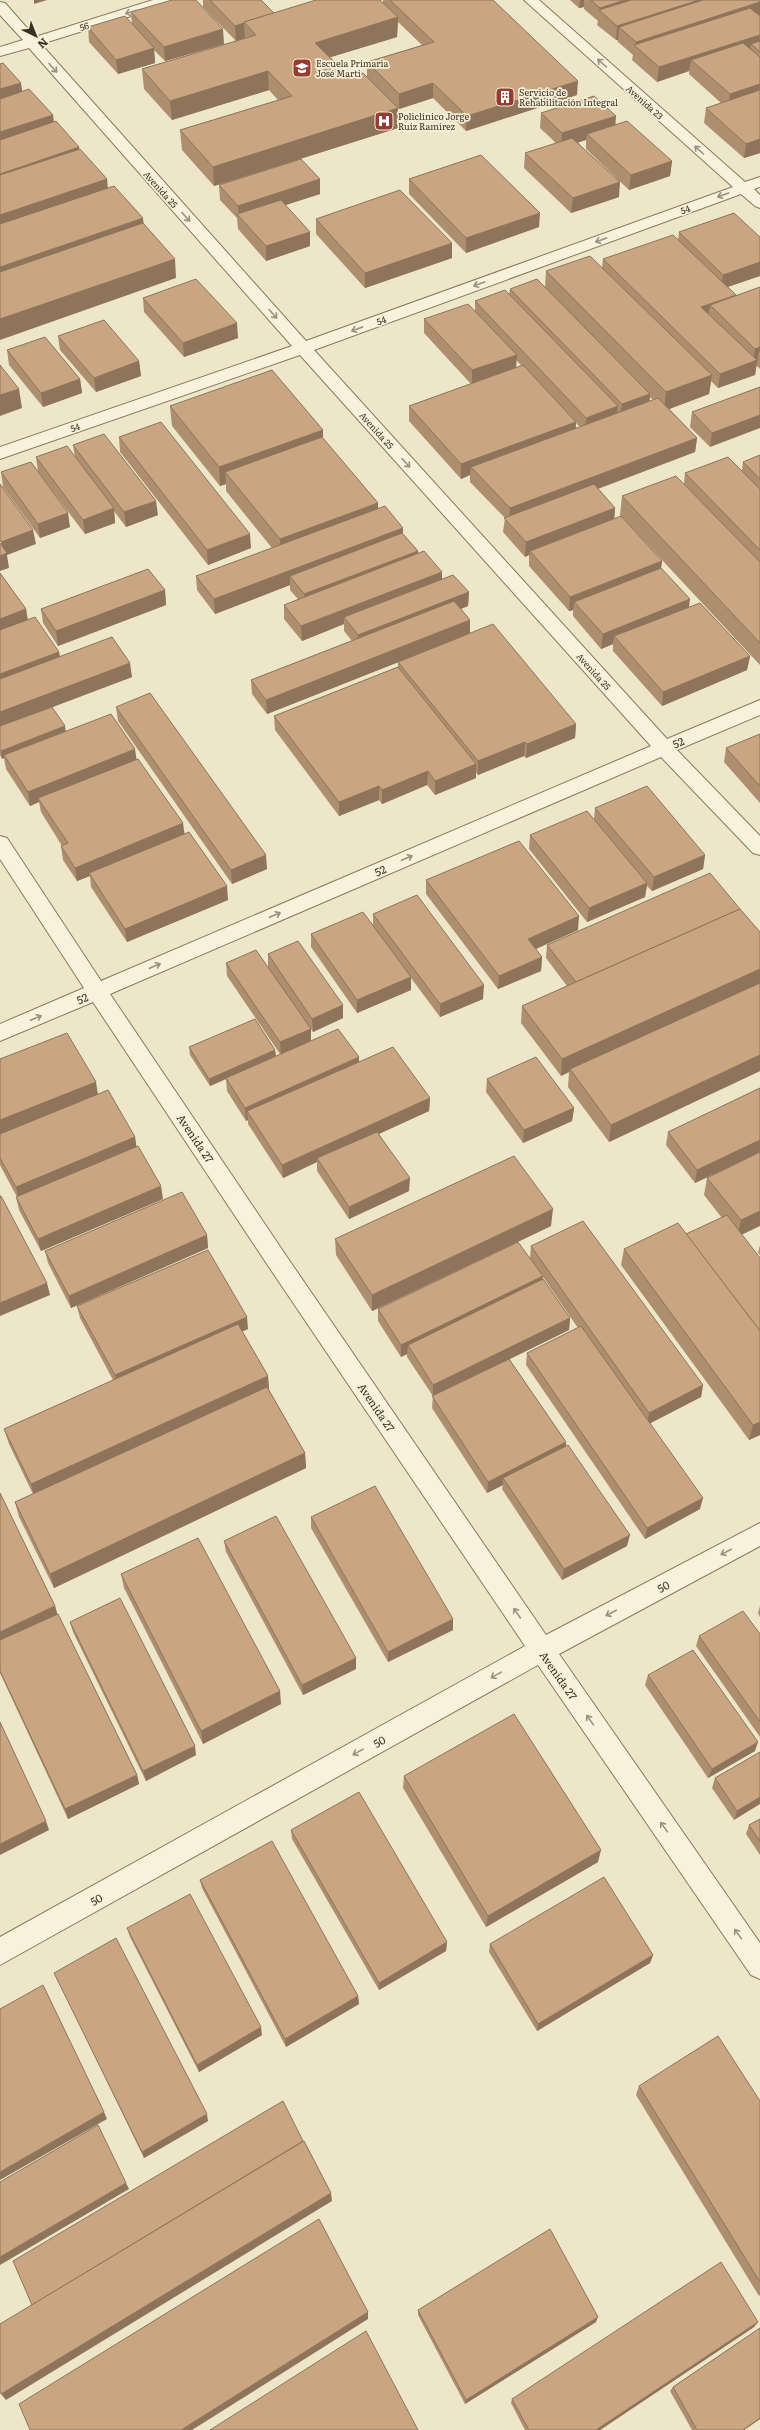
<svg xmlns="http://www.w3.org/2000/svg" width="760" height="2430" font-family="Literata,serif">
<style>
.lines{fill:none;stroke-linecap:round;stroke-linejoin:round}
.street-casing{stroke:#89795e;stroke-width:2}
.street{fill:#f8f2dc;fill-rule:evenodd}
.wall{fill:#ad8f6f;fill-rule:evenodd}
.shaded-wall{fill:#8d745a}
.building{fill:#c9a681;stroke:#8d745a}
.oneway{stroke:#99917e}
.labels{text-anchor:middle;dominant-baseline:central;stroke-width:3.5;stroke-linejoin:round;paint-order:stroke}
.far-street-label{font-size:9px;fill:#3a3021;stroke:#f5efd8}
.far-poi-label{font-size:9px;fill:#3a3021;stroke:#f5efd8;text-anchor:start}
.street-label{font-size:11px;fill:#3a3021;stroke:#f5efd8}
</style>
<rect width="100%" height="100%" fill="#ede6c9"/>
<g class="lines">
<defs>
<path id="street" d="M 153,0 L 175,0 L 173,3 L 41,44 L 306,341 L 733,187 L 524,0 L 539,0 L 745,182 L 760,177 L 760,187 L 754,189 L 760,195 L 760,208 L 755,206 L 741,194 L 314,350 L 667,739 L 760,700 L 760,715 L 677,750 L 760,836 L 760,855 L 753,853 L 661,757 L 110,994 L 289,1260 L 546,1635 L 760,1523 L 760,1546 L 559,1654 L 760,1943 L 760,1979 L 751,1975 L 538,1665 L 0,1965 L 0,1937 L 525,1646 L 273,1273 L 93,1002 L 0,1041 L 0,1024 L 84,988 L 0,859 L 0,836 L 7,838 L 101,981 L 651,746 L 300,355 L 0,459 L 0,447 L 292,346 L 29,48 L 0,56 L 0,47 L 23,40 L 0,15 L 0,2 L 5,3 L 35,37 Z"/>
</defs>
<!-- street casing -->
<use href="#street" class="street-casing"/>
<!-- street -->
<use href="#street" class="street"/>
</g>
<!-- wall -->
<g class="wall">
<path d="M 203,0 L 261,0 L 274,13 L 383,4 L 383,0 L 493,0 L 577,95 L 466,131 L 433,98 L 399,109 L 367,77 L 367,62 L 422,45 L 398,22 L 397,37 L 330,57 L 398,128 L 214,186 L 182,150 L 180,130 L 278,100 L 269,90 L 172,120 L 144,89 L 142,69 L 236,41 L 203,7 Z"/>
<path d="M 570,0 L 760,0 L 760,153 L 744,158 L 704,123 L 706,108 L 721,103 L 689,74 L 689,71 L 657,82 L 632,60 L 633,55 L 617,41 L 618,40 L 616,40 L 597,25 L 598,21 L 584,9 L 584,7 L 579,8 Z"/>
<path d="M 131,12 L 224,44 L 165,61 L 154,50 L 155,63 L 118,74 L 89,42 L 88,27 L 132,24 Z"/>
<path d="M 541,113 L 616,124 L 672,161 L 670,176 L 629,190 L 586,149 L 586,140 L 578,142 L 619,197 L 571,213 L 524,168 L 525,153 L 556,143 L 540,128 Z"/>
<path d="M 409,179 L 539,227 L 466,253 L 409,194 Z"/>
<path d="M 219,185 L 320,194 L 285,205 L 310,246 L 266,261 L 238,229 L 237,218 L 220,200 Z"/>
<path d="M 316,219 L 452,258 L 365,288 L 316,234 Z"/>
<path d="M 679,232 L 760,237 L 760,276 L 728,287 L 735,296 L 760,287 L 760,369 L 756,365 L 757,362 L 755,375 L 718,388 L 711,381 L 709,394 L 669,409 L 697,438 L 695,452 L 598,489 L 615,508 L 614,519 L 662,561 L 661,568 L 689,607 L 750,656 L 747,670 L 662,706 L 613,651 L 613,644 L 601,649 L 573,616 L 573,610 L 569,611 L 529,566 L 529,555 L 525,557 L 503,532 L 505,518 L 470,482 L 470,475 L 461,479 L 409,421 L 409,406 L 471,384 L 424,333 L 424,319 L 475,311 L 475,301 L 509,294 L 510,289 L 545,287 L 546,271 L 602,268 L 603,259 L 678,240 ZM 516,360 L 522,366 L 516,368 ZM 650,397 L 653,400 L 649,401 ZM 576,423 L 580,427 L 576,428 Z"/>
<path d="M 143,298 L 238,338 L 184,357 L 144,312 Z"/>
<path d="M 58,336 L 139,361 L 141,376 L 96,392 L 60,350 Z"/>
<path d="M 7,350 L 80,379 L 82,393 L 43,407 L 9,365 Z"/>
<path d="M 760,387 L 710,447 L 690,427 L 692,412 Z"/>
<path d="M 170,406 L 323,430 L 323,438 L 378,503 L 378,509 L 403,534 L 418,551 L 418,553 L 442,579 L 469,592 L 468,606 L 461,609 L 470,620 L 470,633 L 576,724 L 575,738 L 526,758 L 524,756 L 478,775 L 476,773 L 476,778 L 435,795 L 427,785 L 382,804 L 379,800 L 339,816 L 275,730 L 274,716 L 398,667 L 398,662 L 267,714 L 252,694 L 251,680 L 352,641 L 344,631 L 344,624 L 302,641 L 284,619 L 284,605 L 298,599 L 290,590 L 290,585 L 215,614 L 197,590 L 196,576 L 272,548 L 226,491 L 226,484 L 220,486 L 172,426 Z"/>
<path d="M 119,437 L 251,548 L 208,565 L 120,452 Z"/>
<path d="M 73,445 L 158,515 L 126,527 L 114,511 L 115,523 L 85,534 L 38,472 L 36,457 L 75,457 Z"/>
<path d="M 760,455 L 760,665 L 620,515 L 622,496 L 684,484 L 685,473 L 742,470 L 743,462 Z"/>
<path d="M 1,472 L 70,527 L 40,538 L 3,487 Z"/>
<path d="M 0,573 L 26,609 L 28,620 L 59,652 L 60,657 L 132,677 L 52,707 L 66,731 L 137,760 L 184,834 L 228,900 L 127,942 L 91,887 L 90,876 L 77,881 L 63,860 L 61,846 L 62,846 L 41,812 L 39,802 L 30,806 L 6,769 L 4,758 L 2,759 L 0,755 Z"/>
<path d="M 165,590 L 166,605 L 58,646 L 43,623 L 41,609 Z"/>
<path d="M 116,707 L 267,869 L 232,884 L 118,721 Z"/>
<path d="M 760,734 L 760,803 L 724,762 L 726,748 Z"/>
<path d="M 595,808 L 705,855 L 703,869 L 652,891 L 647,886 L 645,897 L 587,922 L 529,849 L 530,835 L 594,819 Z"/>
<path d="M 426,880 L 578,930 L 535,949 L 542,957 L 541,971 L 498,989 L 426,894 Z"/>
<path d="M 740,909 L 760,932 L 760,1071 L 609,1142 L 568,1087 L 569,1072 L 561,1076 L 521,1023 L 522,1006 L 567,986 L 546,958 L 547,945 Z"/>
<path d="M 373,914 L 483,999 L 440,1017 L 411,978 L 411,990 L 357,1013 L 311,947 L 311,934 L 373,926 Z"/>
<path d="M 268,954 L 343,1005 L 343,1018 L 313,1032 L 268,968 Z"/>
<path d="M 226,963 L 311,1029 L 311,1041 L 359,1057 L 359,1062 L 430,1098 L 429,1111 L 379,1134 L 409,1191 L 349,1219 L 317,1171 L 317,1162 L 283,1178 L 248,1124 L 248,1120 L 246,1121 L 227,1091 L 226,1079 L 210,1086 L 190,1055 L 189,1047 L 275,1050 L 276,1056 L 280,1054 L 227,976 Z"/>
<path d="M 0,1059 L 98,1094 L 135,1137 L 136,1147 L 163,1199 L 41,1251 L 19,1210 L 16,1197 L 17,1197 L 0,1165 Z"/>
<path d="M 487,1079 L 574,1108 L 572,1121 L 523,1143 L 486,1092 Z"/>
<path d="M 760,1088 L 760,1152 L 695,1183 L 666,1145 L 668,1132 Z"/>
<path d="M 760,1152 L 742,1234 L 760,1435 L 749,1440 L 621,1265 L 624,1249 L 686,1234 L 722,1218 L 704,1195 L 707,1178 Z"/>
<path d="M 551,1226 L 372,1311 L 336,1255 L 335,1239 Z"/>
<path d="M 207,1235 L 208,1248 L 71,1308 L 48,1263 L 45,1251 Z"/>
<path d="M 760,1245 L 760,1255 L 758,1253 Z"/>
<path d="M 531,1246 L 703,1385 L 701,1397 L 650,1423 L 700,1509 L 645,1539 L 526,1365 L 527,1353 L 578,1328 L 543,1277 L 542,1279 L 570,1318 L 569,1330 L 509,1359 L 566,1442 L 566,1446 L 627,1546 L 562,1580 L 502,1489 L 503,1485 L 487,1493 L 432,1408 L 433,1396 L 407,1357 L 407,1354 L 401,1357 L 378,1321 L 378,1309 L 530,1258 Z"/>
<path d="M 77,1306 L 248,1329 L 242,1331 L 268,1376 L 269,1390 L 305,1453 L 306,1468 L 54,1588 L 19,1517 L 15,1502 L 33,1494 L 9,1444 L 4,1429 L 113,1380 L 80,1318 Z"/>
<path d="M 0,1493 L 55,1606 L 57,1614 L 137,1775 L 139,1784 L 68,1819 L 0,1673 Z"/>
<path d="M 311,1517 L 453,1630 L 388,1662 L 311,1528 Z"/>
<path d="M 224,1541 L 356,1669 L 303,1695 L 226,1552 Z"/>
<path d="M 121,1574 L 281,1704 L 203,1744 L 124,1588 Z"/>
<path d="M 760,1606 L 760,1617 L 758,1613 Z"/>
<path d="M 70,1622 L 196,1755 L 146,1781 L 73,1632 Z"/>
<path d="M 760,1634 L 760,1737 L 696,1646 L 699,1636 Z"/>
<path d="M 648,1675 L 755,1751 L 708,1778 L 645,1685 Z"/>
<path d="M 760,1752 L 734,1820 L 712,1788 L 715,1778 Z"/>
<path d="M 404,1776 L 598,1862 L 486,1927 L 403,1788 Z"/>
<path d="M 760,1819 L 760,1855 L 746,1834 L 749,1825 Z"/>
<path d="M 291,1830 L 447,1942 L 446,1951 L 379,1990 L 292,1839 Z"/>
<path d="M 200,1880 L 358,1996 L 359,2004 L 286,2047 L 202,1888 Z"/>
<path d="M 127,1928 L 262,2035 L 199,2072 L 130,1937 Z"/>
<path d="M 490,1944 L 653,1955 L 650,1963 L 537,2031 L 489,1952 Z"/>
<path d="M 54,1973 L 208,2121 L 144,2158 L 58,1980 Z"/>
<path d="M 639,2086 L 760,2101 L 760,2295 L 759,2296 L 636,2095 Z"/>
<path d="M 418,2310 L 596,2322 L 465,2404 L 418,2315 Z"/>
<path d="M 758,2322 L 754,2327 L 600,2430 L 525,2430 L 511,2403 L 512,2399 Z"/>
<path d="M 760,2328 L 760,2419 L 744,2430 L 692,2430 L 670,2391 L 673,2387 Z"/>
</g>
<!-- shaded-wall -->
<g class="shaded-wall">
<path d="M 34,0 L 47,0 L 34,4 Z"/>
<path d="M 580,0 L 584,0 L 584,7 L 579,8 Z"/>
<path d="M 625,0 L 670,0 L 600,11 L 600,8 Z"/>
<path d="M 699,0 L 743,0 L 619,27 L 618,40 L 616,40 L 617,26 Z"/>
<path d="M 760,2 L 760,16 L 636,47 L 636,42 Z"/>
<path d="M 398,17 L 397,37 L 315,62 L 315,43 Z"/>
<path d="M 244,23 L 245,38 L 236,41 L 235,26 Z"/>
<path d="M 223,29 L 224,44 L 165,61 L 164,47 Z"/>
<path d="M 760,35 L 760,49 L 751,44 L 750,52 L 691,60 L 689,71 L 657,82 L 659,67 Z"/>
<path d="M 154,48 L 155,63 L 118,74 L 116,60 Z"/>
<path d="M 268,71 L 269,90 L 172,120 L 170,101 Z"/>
<path d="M 578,81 L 577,95 L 466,131 L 467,116 Z"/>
<path d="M 21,83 L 23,97 L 0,104 L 0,89 Z"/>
<path d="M 433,83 L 433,98 L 399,109 L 399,94 Z"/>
<path d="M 760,84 L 760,98 L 728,109 L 730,94 Z"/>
<path d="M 398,108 L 398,128 L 214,186 L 213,167 Z"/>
<path d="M 53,115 L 55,130 L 0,148 L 0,132 Z"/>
<path d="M 616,116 L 615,130 L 587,134 L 586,140 L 561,148 L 562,133 Z"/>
<path d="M 760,139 L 760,153 L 744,158 L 746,144 Z"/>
<path d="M 79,147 L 81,162 L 0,189 L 0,174 Z"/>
<path d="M 672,161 L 670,176 L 629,190 L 631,175 Z"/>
<path d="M 107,179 L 109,199 L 0,235 L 0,215 Z"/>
<path d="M 320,179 L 320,194 L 242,219 L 239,216 L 238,206 Z"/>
<path d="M 620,182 L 619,197 L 571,213 L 573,198 Z"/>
<path d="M 540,213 L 539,227 L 466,253 L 466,238 Z"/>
<path d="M 143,218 L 145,237 L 0,287 L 0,267 Z"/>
<path d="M 310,232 L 310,246 L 266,261 L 266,246 Z"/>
<path d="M 452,243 L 452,258 L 365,288 L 365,273 Z"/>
<path d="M 175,259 L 176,278 L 0,340 L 0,319 Z"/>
<path d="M 760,262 L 760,276 L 721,289 L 723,275 Z"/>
<path d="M 736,295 L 733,309 L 710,305 L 708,318 L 701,307 Z"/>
<path d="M 237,323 L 238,338 L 184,357 L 183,343 Z"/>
<path d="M 760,347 L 760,352 L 759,351 L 755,375 L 718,388 L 720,374 L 753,362 L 755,349 Z"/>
<path d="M 517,355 L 516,369 L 472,385 L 472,370 Z"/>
<path d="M 139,361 L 141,376 L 96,392 L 94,378 Z"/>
<path d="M 712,375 L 709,394 L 664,411 L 666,392 Z"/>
<path d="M 80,379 L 82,393 L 43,407 L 41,393 Z"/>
<path d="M 19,389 L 22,408 L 0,416 L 0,395 Z"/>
<path d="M 650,394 L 649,408 L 620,418 L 622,404 Z"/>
<path d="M 618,406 L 616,420 L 585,432 L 586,418 Z"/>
<path d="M 760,415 L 760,428 L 710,447 L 712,433 Z"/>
<path d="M 576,422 L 575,436 L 471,467 L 470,475 L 461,479 L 461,464 Z"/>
<path d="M 323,430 L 323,449 L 225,472 L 226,484 L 220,486 L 219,467 Z"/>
<path d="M 697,438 L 695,452 L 509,522 L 510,508 Z"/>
<path d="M 156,501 L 158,515 L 126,527 L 124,512 Z"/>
<path d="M 378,503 L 378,522 L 281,559 L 280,539 Z"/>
<path d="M 114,508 L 115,523 L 85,534 L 83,520 Z"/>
<path d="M 615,508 L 614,523 L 530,551 L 529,555 L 525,557 L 526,542 Z"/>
<path d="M 68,513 L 70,527 L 40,538 L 38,524 Z"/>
<path d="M 403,528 L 403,542 L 290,576 L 290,585 L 215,614 L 214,599 Z"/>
<path d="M 33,530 L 36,544 L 7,555 L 9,568 L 0,571 L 0,556 L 3,555 L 1,542 Z"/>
<path d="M 250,534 L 251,548 L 208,565 L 207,550 Z"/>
<path d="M 418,551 L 418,565 L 305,609 L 304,594 Z"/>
<path d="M 662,561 L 660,575 L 574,602 L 573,610 L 569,611 L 570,597 Z"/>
<path d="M 442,572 L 442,586 L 344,617 L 344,624 L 302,641 L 301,626 Z"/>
<path d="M 165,590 L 166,605 L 58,646 L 56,631 Z"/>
<path d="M 469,592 L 468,606 L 358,649 L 358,635 Z"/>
<path d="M 690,599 L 688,614 L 614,636 L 613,644 L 601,649 L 603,634 Z"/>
<path d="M 26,609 L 28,623 L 0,634 L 0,619 Z"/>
<path d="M 470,620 L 470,634 L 267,714 L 266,700 Z"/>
<path d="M 59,652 L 61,666 L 0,689 L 0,674 Z"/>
<path d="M 750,656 L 747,670 L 662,706 L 663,692 Z"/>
<path d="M 130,663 L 132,677 L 0,727 L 0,712 Z"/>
<path d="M 576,724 L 575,738 L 526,758 L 527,744 Z"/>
<path d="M 65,726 L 66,734 L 4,755 L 4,758 L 2,759 L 1,751 Z"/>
<path d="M 525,742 L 524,756 L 478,775 L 478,761 Z"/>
<path d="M 135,749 L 137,763 L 38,798 L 39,802 L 30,806 L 28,792 Z"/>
<path d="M 476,764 L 476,778 L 435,795 L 435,781 Z"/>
<path d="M 428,771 L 427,785 L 382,804 L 382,790 Z"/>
<path d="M 379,786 L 379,800 L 339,816 L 339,802 Z"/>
<path d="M 183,823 L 185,837 L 89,873 L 90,876 L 77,881 L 75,868 Z"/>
<path d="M 266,855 L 267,869 L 232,884 L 231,870 Z"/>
<path d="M 705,855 L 703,869 L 652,891 L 654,877 Z"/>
<path d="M 647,883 L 645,897 L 587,922 L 589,908 Z"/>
<path d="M 227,886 L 228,900 L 127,942 L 125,929 Z"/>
<path d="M 579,916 L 578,930 L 527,953 L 528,939 Z"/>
<path d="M 542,957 L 541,971 L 498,989 L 499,976 Z"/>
<path d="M 760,969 L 760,985 L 570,1069 L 569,1072 L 561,1076 L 562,1059 Z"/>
<path d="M 411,977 L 411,990 L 357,1013 L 357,1000 Z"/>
<path d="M 484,985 L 483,999 L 440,1017 L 440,1004 Z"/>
<path d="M 343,1005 L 343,1018 L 313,1032 L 312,1019 Z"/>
<path d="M 311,1029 L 311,1042 L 281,1056 L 280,1042 Z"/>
<path d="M 275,1050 L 276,1057 L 210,1086 L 209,1079 Z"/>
<path d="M 760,1055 L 760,1071 L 609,1142 L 611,1125 Z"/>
<path d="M 359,1057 L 359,1071 L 247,1111 L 248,1120 L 246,1121 L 245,1108 Z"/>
<path d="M 96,1082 L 98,1095 L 0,1135 L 0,1120 Z"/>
<path d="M 430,1098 L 429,1111 L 319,1161 L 317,1158 L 317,1162 L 283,1178 L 282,1165 Z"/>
<path d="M 574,1108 L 572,1121 L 523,1143 L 524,1130 Z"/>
<path d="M 135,1137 L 137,1150 L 19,1200 L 16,1187 Z"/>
<path d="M 760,1140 L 760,1152 L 695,1183 L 697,1170 Z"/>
<path d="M 410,1178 L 409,1191 L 349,1219 L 349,1207 Z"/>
<path d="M 161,1186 L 163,1199 L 41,1251 L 38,1239 Z"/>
<path d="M 553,1209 L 551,1226 L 372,1311 L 372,1295 Z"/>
<path d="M 760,1211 L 760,1226 L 737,1237 L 741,1220 Z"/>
<path d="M 207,1235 L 208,1248 L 71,1308 L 69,1296 Z"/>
<path d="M 543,1276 L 541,1289 L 408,1345 L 407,1354 L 401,1357 L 401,1345 Z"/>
<path d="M 47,1283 L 50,1295 L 0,1316 L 0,1303 Z"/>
<path d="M 247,1317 L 248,1329 L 117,1387 L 115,1375 Z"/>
<path d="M 570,1318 L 569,1330 L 433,1397 L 433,1385 Z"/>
<path d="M 268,1376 L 269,1391 L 35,1499 L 31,1484 Z"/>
<path d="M 703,1385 L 701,1397 L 647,1425 L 649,1413 Z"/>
<path d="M 760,1422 L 760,1435 L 749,1440 L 753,1425 Z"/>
<path d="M 566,1442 L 565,1453 L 503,1478 L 503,1485 L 487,1493 L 488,1482 Z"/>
<path d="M 305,1453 L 306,1468 L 54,1588 L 50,1574 Z"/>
<path d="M 703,1498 L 700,1509 L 645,1539 L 647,1528 Z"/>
<path d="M 630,1535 L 627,1546 L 562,1580 L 564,1569 Z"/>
<path d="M 55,1606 L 59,1620 L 0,1648 L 0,1632 Z"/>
<path d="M 453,1619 L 453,1630 L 388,1662 L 388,1652 Z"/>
<path d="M 356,1658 L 356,1669 L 303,1695 L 302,1685 Z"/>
<path d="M 280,1691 L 281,1704 L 203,1744 L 201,1731 Z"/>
<path d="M 758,1742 L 755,1751 L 708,1778 L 712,1769 Z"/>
<path d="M 195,1746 L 196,1755 L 146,1781 L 143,1771 Z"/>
<path d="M 137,1775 L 139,1784 L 68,1819 L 65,1809 Z"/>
<path d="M 760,1797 L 760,1804 L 734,1820 L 737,1811 Z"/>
<path d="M 46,1821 L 49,1830 L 0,1855 L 0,1844 Z"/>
<path d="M 601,1850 L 598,1862 L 486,1927 L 488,1916 Z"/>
<path d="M 447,1942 L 446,1951 L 379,1990 L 379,1983 Z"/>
<path d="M 653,1955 L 650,1963 L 537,2031 L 538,2024 Z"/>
<path d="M 358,1996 L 359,2004 L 286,2047 L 285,2039 Z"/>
<path d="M 261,2027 L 262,2035 L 199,2072 L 197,2065 Z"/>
<path d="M 104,2112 L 107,2119 L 0,2180 L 0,2172 Z"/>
<path d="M 207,2114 L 208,2121 L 144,2158 L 142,2152 Z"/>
<path d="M 126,2183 L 129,2189 L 0,2265 L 0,2257 Z"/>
<path d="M 331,2193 L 332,2201 L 6,2400 L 1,2394 Z"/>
<path d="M 368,2312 L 368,2319 L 192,2430 L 181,2430 Z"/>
<path d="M 598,2317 L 596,2322 L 465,2404 L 466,2400 Z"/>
<path d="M 758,2322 L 754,2327 L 600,2430 L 596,2430 Z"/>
<path d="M 760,2418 L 760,2419 L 744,2430 L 743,2430 Z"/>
</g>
<!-- building -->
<g class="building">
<path d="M 172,0 L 196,0 L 223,29 L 164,47 L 131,12 Z"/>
<path d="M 210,0 L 261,0 L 274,13 L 244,22 L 244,23 L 235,26 Z"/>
<path d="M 316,0 L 380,0 L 398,17 L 315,43 L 350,77 L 363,73 L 398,108 L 213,167 L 180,130 L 292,96 L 268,71 L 170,101 L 142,69 L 256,35 L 244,22 Z"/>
<path d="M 390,0 L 493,0 L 578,81 L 467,116 L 433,83 L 399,94 L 367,62 L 434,42 Z"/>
<path d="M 591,0 L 625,0 L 600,8 Z"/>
<path d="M 631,0 L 699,0 L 617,26 L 599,10 Z"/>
<path d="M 703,0 L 760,0 L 760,2 L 636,42 L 619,27 Z"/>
<path d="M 750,8 L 760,16 L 760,35 L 659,67 L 634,45 Z"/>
<path d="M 125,16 L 154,48 L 116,60 L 88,27 Z"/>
<path d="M 760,41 L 760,52 L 751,44 Z"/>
<path d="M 743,43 L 760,57 L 760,84 L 730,94 L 691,60 Z"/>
<path d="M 3,63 L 21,83 L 0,89 L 0,64 Z"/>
<path d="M 29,89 L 53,115 L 0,132 L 0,99 Z"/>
<path d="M 760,90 L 760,139 L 746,144 L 706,108 Z"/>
<path d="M 594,96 L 616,116 L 562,133 L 541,113 Z"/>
<path d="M 56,121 L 79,147 L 0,174 L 0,140 Z"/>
<path d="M 627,121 L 672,161 L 631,175 L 587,134 Z"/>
<path d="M 572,138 L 620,182 L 573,198 L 525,153 Z"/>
<path d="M 80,149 L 107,179 L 0,215 L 0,175 Z"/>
<path d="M 481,155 L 540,213 L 466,238 L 409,179 Z"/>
<path d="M 301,159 L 320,179 L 238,206 L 219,185 Z"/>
<path d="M 114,186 L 143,218 L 0,267 L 0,224 Z"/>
<path d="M 400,190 L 452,243 L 365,273 L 316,219 Z"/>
<path d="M 281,200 L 310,232 L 266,246 L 237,214 Z"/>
<path d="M 734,213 L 760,237 L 760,262 L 723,275 L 679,232 Z"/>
<path d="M 143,223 L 175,259 L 0,319 L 0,272 Z"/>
<path d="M 673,235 L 736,295 L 701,307 L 757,360 L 720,374 L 603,259 Z"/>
<path d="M 590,256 L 712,375 L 666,392 L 546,271 Z"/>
<path d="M 196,279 L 237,323 L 183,343 L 143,298 Z"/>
<path d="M 537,279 L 650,394 L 622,404 L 510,289 Z"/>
<path d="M 760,287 L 760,347 L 755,349 L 710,305 Z"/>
<path d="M 505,290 L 618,406 L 586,418 L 475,301 Z"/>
<path d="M 468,304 L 517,355 L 472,370 L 424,319 Z"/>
<path d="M 104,320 L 139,361 L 94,378 L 58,336 Z"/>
<path d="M 45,337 L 80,379 L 41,393 L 7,350 Z"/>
<path d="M 0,365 L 19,389 L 0,395 Z"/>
<path d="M 523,365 L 576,422 L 461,464 L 409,406 Z"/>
<path d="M 272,370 L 323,430 L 219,467 L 170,406 Z"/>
<path d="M 760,387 L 760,415 L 712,433 L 692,412 Z"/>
<path d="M 658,398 L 697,438 L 510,508 L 471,467 Z"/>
<path d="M 161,422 L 250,534 L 207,550 L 119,437 Z"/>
<path d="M 104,434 L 156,501 L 124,512 L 73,445 Z"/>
<path d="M 322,437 L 378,503 L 280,539 L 225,472 Z"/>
<path d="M 67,446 L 114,508 L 83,520 L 36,457 Z"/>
<path d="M 760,455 L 760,479 L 743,462 Z"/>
<path d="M 728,457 L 760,489 L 760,550 L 685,473 Z"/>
<path d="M 31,462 L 68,513 L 38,524 L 1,472 Z"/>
<path d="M 676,476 L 760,562 L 760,643 L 622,496 Z"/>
<path d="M 0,484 L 33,530 L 1,542 L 0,540 Z"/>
<path d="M 594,484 L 615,508 L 526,542 L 504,518 Z"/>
<path d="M 385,506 L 403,528 L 214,599 L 196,576 Z"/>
<path d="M 621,516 L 662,561 L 570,597 L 530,551 Z"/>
<path d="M 402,533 L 418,551 L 304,594 L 290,576 Z"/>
<path d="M 0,543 L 7,553 L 0,556 Z"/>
<path d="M 424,551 L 442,572 L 301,626 L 284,605 Z"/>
<path d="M 661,568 L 690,599 L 603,634 L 574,602 Z"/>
<path d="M 148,569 L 165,590 L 56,631 L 41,609 Z"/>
<path d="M 0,573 L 26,609 L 0,619 Z"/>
<path d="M 453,575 L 469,592 L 358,635 L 344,617 Z"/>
<path d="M 454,601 L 470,620 L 266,700 L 251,680 Z"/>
<path d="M 700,603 L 750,656 L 663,692 L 614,636 Z"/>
<path d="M 35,617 L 59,652 L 0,674 L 0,630 Z"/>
<path d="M 493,624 L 576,724 L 527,744 L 525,742 L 478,761 L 398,662 Z"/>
<path d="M 112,637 L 130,663 L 0,712 L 0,679 Z"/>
<path d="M 398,667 L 476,764 L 435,781 L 428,771 L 382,790 L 379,786 L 339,802 L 274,716 Z"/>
<path d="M 150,693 L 266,855 L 231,870 L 116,707 Z"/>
<path d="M 52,707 L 65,726 L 1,751 L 0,750 L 0,726 Z"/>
<path d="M 111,714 L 135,749 L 28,792 L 4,755 Z"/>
<path d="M 760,734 L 760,786 L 726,748 Z"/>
<path d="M 138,759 L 183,823 L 75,868 L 61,846 L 68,843 L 38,798 Z"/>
<path d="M 647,786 L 705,855 L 654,877 L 595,808 Z"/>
<path d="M 587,811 L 647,883 L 589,908 L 530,835 Z"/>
<path d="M 189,832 L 227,886 L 125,929 L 89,873 Z"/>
<path d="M 519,841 L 579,916 L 528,939 L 542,957 L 499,976 L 426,880 Z"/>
<path d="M 710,873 L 740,909 L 576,982 L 547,945 Z"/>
<path d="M 417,895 L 484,985 L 440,1004 L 373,914 Z"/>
<path d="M 740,909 L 760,932 L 760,969 L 562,1059 L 522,1006 Z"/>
<path d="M 363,912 L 411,977 L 357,1000 L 311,934 Z"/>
<path d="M 298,941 L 343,1005 L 312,1019 L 268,954 Z"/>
<path d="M 256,950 L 311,1029 L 280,1042 L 226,963 Z"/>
<path d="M 760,983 L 760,1055 L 611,1125 L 570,1069 Z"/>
<path d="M 255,1019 L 275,1050 L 209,1079 L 189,1047 Z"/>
<path d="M 338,1029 L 359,1057 L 245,1108 L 226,1078 Z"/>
<path d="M 67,1033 L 96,1082 L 0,1120 L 0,1059 Z"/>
<path d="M 393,1047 L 430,1098 L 282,1165 L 247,1111 Z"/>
<path d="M 536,1057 L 574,1108 L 524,1130 L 487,1079 Z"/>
<path d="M 760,1088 L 760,1140 L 697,1170 L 668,1132 Z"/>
<path d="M 108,1090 L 135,1137 L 16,1187 L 0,1158 L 0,1134 Z"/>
<path d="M 377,1132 L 410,1178 L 349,1207 L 317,1158 Z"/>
<path d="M 138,1146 L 161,1186 L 38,1239 L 16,1197 Z"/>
<path d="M 760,1152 L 760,1211 L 741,1220 L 707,1178 Z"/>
<path d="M 514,1156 L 553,1209 L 372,1295 L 335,1239 Z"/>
<path d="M 182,1192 L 207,1235 L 69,1296 L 45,1251 Z"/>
<path d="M 0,1196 L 1,1196 L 47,1283 L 0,1303 Z"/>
<path d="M 727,1215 L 760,1258 L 760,1331 L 686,1234 Z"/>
<path d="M 583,1221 L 703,1385 L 649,1413 L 531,1246 Z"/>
<path d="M 678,1223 L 760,1331 L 760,1422 L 753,1425 L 624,1249 Z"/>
<path d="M 518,1242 L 543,1276 L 401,1345 L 378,1309 Z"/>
<path d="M 208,1250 L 247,1317 L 115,1375 L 77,1306 Z"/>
<path d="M 543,1279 L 570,1318 L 433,1385 L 408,1345 Z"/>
<path d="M 238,1324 L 268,1376 L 31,1484 L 4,1429 Z"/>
<path d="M 581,1326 L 703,1498 L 647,1528 L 527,1353 Z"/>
<path d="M 509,1359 L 566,1442 L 488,1482 L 432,1396 Z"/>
<path d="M 267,1387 L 305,1453 L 50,1574 L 15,1502 Z"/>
<path d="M 568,1445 L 630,1535 L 564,1569 L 503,1478 Z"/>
<path d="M 375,1486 L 453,1619 L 388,1652 L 311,1517 Z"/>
<path d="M 0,1493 L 55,1606 L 0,1632 Z"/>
<path d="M 276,1516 L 356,1658 L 302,1685 L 224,1541 Z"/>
<path d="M 198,1538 L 280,1691 L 201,1731 L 121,1574 Z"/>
<path d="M 120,1598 L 195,1746 L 143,1771 L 70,1622 Z"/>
<path d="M 743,1611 L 760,1634 L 760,1722 L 699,1636 Z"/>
<path d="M 58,1614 L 137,1775 L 65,1809 L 0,1671 L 0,1640 Z"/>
<path d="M 693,1650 L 758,1742 L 712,1769 L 648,1675 Z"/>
<path d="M 514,1714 L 601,1850 L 488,1916 L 404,1776 Z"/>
<path d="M 0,1722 L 46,1821 L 0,1844 Z"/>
<path d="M 760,1752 L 760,1797 L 737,1811 L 715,1778 Z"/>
<path d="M 359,1792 L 447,1942 L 379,1983 L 291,1830 Z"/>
<path d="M 760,1819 L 760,1841 L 749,1825 Z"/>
<path d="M 272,1841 L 358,1996 L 285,2039 L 200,1880 Z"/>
<path d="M 604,1877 L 653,1955 L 538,2024 L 490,1944 Z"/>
<path d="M 190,1894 L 261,2027 L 197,2065 L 127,1928 Z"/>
<path d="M 116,1938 L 207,2114 L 142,2152 L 54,1973 Z"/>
<path d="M 43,1985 L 104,2112 L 0,2172 L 0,2009 Z"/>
<path d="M 718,2036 L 760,2101 L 760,2282 L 639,2086 Z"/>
<path d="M 283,2101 L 303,2141 L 32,2305 L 13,2261 Z"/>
<path d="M 98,2125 L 126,2183 L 0,2257 L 0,2182 Z"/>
<path d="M 304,2141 L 331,2193 L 1,2394 L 0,2392 L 0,2324 Z"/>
<path d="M 319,2219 L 368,2312 L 181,2430 L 30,2430 L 19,2404 Z"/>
<path d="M 550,2229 L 598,2317 L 466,2400 L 418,2310 Z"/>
<path d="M 721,2262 L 758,2322 L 596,2430 L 529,2430 L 512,2399 Z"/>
<path d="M 760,2328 L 760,2418 L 743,2430 L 697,2430 L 673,2387 Z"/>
<path d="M 366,2331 L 418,2430 L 210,2430 Z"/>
</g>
<!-- one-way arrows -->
<defs><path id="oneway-shaft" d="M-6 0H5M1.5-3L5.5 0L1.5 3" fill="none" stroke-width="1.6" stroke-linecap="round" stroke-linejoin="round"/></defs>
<g class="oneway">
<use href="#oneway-shaft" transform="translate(131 12) rotate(163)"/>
<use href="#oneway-shaft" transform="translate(602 63) rotate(-138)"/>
<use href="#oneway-shaft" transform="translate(53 68) rotate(48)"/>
<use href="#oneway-shaft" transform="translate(699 150) rotate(-138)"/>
<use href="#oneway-shaft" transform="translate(723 195) rotate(160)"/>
<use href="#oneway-shaft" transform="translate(186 217) rotate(48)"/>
<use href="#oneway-shaft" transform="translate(601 240) rotate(160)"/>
<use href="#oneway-shaft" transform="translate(479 284) rotate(160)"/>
<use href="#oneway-shaft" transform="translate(273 314) rotate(48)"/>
<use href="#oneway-shaft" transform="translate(357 329) rotate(160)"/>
<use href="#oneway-shaft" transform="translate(406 463) rotate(48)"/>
<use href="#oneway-shaft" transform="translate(407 858) rotate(-23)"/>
<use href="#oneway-shaft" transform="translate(275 915) rotate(-23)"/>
<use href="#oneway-shaft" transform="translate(155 966) rotate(-23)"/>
<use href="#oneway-shaft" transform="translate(36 1018) rotate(-23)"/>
<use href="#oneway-shaft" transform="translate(726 1552) rotate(152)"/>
<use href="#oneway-shaft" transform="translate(517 1613) rotate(-124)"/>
<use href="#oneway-shaft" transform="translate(611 1613) rotate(152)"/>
<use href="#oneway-shaft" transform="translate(496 1675) rotate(151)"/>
<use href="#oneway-shaft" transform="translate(590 1720) rotate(-125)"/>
<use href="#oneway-shaft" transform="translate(358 1752) rotate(151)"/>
<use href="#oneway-shaft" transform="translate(664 1827) rotate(-125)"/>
<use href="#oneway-shaft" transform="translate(738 1934) rotate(-125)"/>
</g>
<!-- icons -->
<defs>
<symbol id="school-square" viewBox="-11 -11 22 22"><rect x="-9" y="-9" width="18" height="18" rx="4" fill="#953b31" stroke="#f5efd8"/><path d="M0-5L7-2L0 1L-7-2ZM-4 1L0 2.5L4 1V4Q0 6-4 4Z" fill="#fff"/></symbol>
<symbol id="building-square" viewBox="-11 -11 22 22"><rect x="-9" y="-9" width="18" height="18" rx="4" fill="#953b31" stroke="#f5efd8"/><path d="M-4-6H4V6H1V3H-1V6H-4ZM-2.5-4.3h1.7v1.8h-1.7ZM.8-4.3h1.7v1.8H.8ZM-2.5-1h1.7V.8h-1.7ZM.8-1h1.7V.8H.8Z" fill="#fff"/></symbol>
<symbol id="hospital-square" viewBox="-11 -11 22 22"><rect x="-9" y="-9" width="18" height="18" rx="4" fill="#953b31" stroke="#f5efd8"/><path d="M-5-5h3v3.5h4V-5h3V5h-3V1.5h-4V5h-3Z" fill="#fff"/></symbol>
</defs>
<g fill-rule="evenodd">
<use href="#school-square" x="291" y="57" width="22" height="22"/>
<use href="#building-square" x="494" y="86" width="22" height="22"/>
<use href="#hospital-square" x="373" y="110" width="22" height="22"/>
</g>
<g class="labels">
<!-- far-street labels -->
<g class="far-street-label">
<text transform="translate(84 26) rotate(-17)">56</text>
<text transform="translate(645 102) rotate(42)">Avenida 23</text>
<text transform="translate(161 189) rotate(48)">Avenida 25</text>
<text transform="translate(685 209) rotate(-20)">54</text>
<text transform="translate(381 320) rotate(-20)">54</text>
<text transform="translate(75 427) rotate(-19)">54</text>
<text transform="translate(377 430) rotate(48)">Avenida 25</text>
<text transform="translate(594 671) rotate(48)">Avenida 25</text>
</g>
<!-- far-poi labels -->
<g class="far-poi-label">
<text x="316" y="63">Escuela Primaria<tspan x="316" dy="10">José Martí</tspan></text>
<text x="519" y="92">Servicio de<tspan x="519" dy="10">Rehabilitación Integral</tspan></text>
<text x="398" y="116">Policlínico Jorge<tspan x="398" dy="10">Ruíz Ramírez</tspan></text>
</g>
<!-- street labels -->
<g class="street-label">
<text transform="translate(678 742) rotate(-23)">52</text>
<text transform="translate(380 870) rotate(-23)">52</text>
<text transform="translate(82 998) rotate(-23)">52</text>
<text transform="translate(196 1138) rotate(56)">Avenida 27</text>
<text transform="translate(377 1407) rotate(56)">Avenida 27</text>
<text transform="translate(663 1586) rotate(-28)">50</text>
<text transform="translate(559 1675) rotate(55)">Avenida 27</text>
<text transform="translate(379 1741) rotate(-29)">50</text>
<text transform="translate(96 1899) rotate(-29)">50</text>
</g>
</g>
<!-- north arrow -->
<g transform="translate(36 36) rotate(137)" stroke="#f5efd8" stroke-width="3" paint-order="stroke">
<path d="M0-3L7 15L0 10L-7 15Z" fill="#3a3021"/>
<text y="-6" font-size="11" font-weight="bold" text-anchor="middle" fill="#3a3021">N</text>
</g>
</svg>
